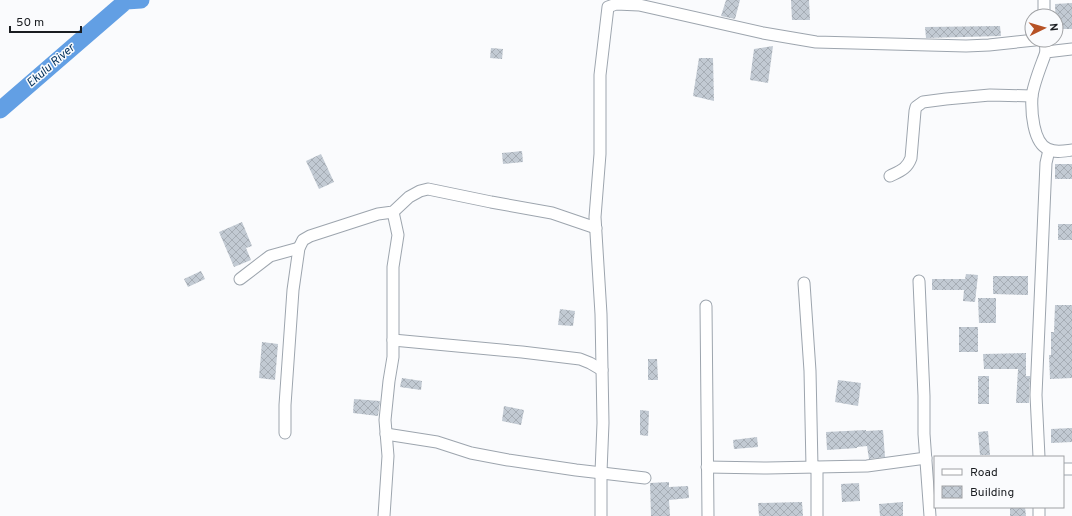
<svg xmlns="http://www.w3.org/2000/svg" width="1072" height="516" font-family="Overpass,sans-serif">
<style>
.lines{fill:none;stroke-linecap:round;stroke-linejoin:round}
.river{stroke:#629fe4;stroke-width:17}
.building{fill:url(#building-cross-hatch)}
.street-casing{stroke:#9da5ae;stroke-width:13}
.street{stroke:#fff;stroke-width:11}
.labels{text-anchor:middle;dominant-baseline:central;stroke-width:3;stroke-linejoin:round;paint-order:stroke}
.water-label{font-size:12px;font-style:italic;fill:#04325d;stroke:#fafbfd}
</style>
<defs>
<pattern id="building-cross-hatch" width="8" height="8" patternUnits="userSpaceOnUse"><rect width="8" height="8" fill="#c2cad3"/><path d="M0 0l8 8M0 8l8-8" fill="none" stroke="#a6adb5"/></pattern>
</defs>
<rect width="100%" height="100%" fill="#fafbfd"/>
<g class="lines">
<!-- river -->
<path class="river" d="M 0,110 L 126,1 L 141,0"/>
</g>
<!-- building -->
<g class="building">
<path d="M 726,0 L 740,0 L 735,19 L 721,16 Z"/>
<path d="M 791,0 L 809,0 L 810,20 L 792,20 Z"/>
<path d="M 1072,3 L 1072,29 L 1056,29 L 1055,4 Z"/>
<path d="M 1000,26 L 1001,36 L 926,38 L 925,27 Z"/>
<path d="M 773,46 L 768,83 L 750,80 L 754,49 Z"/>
<path d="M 491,48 L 503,49 L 502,59 L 490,58 Z"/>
<path d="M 699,58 L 713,58 L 714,101 L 693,96 Z"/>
<path d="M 522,151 L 523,162 L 503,164 L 502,153 Z"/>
<path d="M 321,154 L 334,182 L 319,189 L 306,161 Z"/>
<rect x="1055" y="164" width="17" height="15"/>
<path d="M 242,222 L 252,246 L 246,248 L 251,260 L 234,267 L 219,232 Z"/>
<rect x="1058" y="224" width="14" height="16"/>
<path d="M 201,271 L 205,279 L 188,287 L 184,279 Z"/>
<path d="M 966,274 L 978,275 L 975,302 L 963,301 L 964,290 L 932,290 L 932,279 L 965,279 Z"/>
<path d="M 993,276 L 1028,276 L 1028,295 L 993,294 Z"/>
<path d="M 978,298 L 996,298 L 996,323 L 979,323 Z"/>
<path d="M 1055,305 L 1072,305 L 1072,378 L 1050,379 L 1049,355 L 1051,355 L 1051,332 L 1054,332 Z"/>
<path d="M 560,309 L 575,311 L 573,326 L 558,325 Z"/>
<rect x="959" y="327" width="19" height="25"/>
<path d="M 262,342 L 278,344 L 275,380 L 259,378 Z"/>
<path d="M 1026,353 L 1026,376 L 1030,376 L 1029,403 L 1016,403 L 1018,369 L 984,369 L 983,354 Z"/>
<path d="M 648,359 L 657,359 L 658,380 L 648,380 Z"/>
<rect x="978" y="376" width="11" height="28"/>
<path d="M 402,378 L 422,381 L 421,390 L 400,387 Z"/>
<path d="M 838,380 L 861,383 L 858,406 L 835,402 Z"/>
<path d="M 354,399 L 380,401 L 378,416 L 353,413 Z"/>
<path d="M 504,406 L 524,410 L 521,425 L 502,421 Z"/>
<path d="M 640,410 L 649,411 L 648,436 L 640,435 Z"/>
<path d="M 1072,428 L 1072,442 L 1051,443 L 1051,429 Z"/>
<path d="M 866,430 L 866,431 L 883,430 L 885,457 L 869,459 L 867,446 L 857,447 L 857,448 L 827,450 L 826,432 Z"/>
<path d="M 988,431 L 990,455 L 980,455 L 978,432 Z"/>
<path d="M 757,437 L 758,447 L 734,449 L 733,440 Z"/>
<path d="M 669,482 L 669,487 L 688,486 L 689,498 L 669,500 L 670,516 L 651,516 L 650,483 Z"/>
<path d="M 859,483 L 860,501 L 842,502 L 841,484 Z"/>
<path d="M 802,502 L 803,516 L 759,516 L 758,503 Z"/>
<path d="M 903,502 L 903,516 L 880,516 L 879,504 Z"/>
<path d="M 1010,507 L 1025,507 L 1026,516 L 1010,516 Z"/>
</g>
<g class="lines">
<defs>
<g id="street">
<path d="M 1044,0 L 1044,16"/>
<path d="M 1045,40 L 1046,52"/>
<path d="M 1072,49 L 1046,52 C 1041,66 1034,82 1032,96 C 1031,111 1033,143 1048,149 C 1055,153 1064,151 1072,150"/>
<path d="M 890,176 C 900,171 907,169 911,158 L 915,111 L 916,107 L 923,102 L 946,99 L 990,95 L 1032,96"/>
<path d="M 240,279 L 270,256 L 299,248"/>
<path d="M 919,281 L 924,396 L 924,434 L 930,516"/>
<path d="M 804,283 L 810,371 L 812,467"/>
<path d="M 706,306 L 708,516"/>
<path d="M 393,340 L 522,352 L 580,359 L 590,363 L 602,370"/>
<path d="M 285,433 L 285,405 L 293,290 L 299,248 L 303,240 L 310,236 L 378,214 L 393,212 L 409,197 L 420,191 L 428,189 L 491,202 L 552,213 L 596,228"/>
<path d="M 386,434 L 437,442 L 471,453 L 508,460 L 576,470 L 645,478"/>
<path d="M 1039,457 L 1036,395 L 1046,163 L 1049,150"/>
<path d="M 707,467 L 767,468 L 867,466 L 926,458"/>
<path d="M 817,467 L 817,516"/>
<path d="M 1063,469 L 1072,469"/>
<path d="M 384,516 L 388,456 L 385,420 L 389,381 L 393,357 L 393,267 L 398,235 L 393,212"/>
<path d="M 601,516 L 601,472 L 603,423 L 601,314 L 595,217 L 600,154 L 600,75 L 608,7 L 616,4 L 639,5 L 763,33 L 816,42 L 966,46 L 989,45 L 1035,40"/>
<path d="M 1039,516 L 1039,507"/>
</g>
</defs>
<!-- street casing -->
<use href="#street" class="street-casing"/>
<!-- street -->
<use href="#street" class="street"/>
</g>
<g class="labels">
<!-- water labels -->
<g class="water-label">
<text transform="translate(51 66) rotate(-41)">Ekulu River</text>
</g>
</g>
<!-- legend -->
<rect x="934" y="456" width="130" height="52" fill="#fafbfd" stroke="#a0a2a5"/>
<rect x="942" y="469" width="20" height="6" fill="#ffffff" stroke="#a0a2a5"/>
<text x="970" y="476" font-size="12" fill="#1a1d21">Road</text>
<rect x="942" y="486" width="20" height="12" fill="url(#building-cross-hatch)" stroke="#a0a2a5"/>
<text x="970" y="496" font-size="12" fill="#1a1d21">Building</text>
<!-- north arrow -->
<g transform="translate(1044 28) rotate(85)"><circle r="19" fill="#fafbfd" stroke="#a0a2a5"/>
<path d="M0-3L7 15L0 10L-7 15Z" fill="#b75225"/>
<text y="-6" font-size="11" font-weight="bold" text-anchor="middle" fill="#1a1d21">N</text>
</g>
<!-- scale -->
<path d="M10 26v6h71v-6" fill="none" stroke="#1a1d21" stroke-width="2"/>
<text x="16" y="26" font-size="12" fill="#1a1d21" stroke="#fafbfd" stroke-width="3" paint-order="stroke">50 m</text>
</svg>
